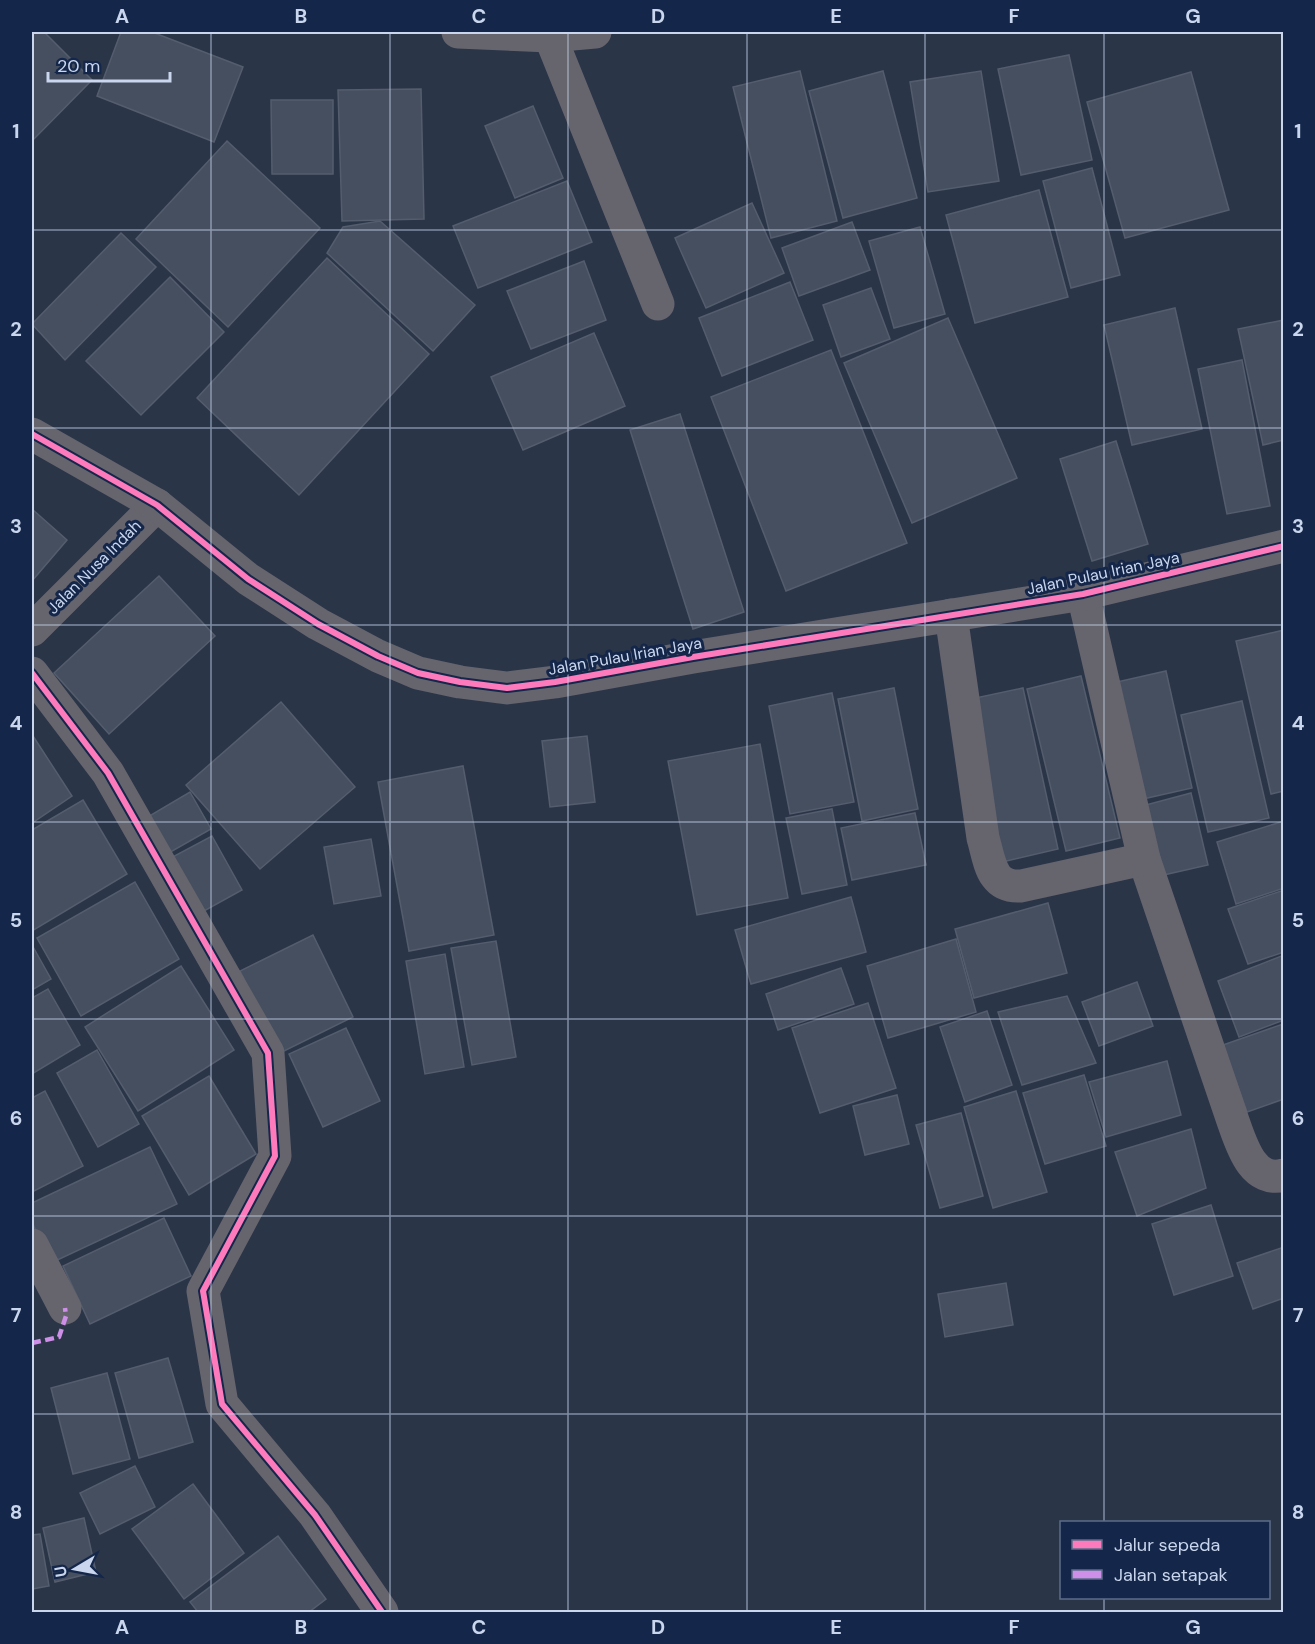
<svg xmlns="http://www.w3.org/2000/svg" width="1315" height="1644" font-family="'DM Sans',sans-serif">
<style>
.building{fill:#464f5f;stroke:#545d6d;stroke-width:1.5}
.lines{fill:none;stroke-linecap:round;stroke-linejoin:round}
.minor{stroke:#66656e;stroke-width:33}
.tertiary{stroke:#66656e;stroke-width:33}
.quiet{stroke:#ce8fe9;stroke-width:4.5;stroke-dasharray:9 4.5;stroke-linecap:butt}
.cycleway-casing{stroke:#14274a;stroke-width:10}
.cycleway{stroke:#fd7abc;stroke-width:6}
.grid{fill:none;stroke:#c9d6ed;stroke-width:1.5;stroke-opacity:0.55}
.labels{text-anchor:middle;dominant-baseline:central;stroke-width:6;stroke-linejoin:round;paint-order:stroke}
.street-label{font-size:16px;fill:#c9d6ed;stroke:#14274a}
.neatline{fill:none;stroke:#c9d6ed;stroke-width:2}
.grid-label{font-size:20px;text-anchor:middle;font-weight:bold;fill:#c9d6ed}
</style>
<rect width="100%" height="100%" fill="#2b3548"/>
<!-- building -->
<g class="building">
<path d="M 32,32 L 44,32 L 92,80 L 32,141 Z"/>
<path d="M 121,32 L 152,32 L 243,67 L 214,142 L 97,96 Z"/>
<path d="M 1069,55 L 1092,160 L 1021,175 L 998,69 Z"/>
<path d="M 800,71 L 837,221 L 771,238 L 733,87 Z"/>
<path d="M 883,71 L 917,198 L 843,218 L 809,91 Z"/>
<path d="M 981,71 L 999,181 L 928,192 L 910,82 Z"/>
<path d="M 1191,72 L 1229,210 L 1125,238 L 1087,102 Z"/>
<path d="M 421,89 L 424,219 L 342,221 L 338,90 Z"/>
<path d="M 271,100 L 333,100 L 333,174 L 272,174 Z"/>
<path d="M 533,106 L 563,178 L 515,198 L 485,126 Z"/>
<path d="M 227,141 L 320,228 L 228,327 L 136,239 Z"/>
<path d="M 1092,168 L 1120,275 L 1071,288 L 1043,181 Z"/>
<path d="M 567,181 L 592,242 L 478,288 L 453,226 Z"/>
<path d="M 1039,190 L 1068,297 L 975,323 L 946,215 Z"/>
<path d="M 752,203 L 784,273 L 706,308 L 675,238 Z"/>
<path d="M 380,221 L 475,305 L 433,351 L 327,253 L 343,227 Z"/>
<path d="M 852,222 L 870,270 L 799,296 L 782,248 Z"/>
<path d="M 920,227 L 945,314 L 894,328 L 869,241 Z"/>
<path d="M 121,233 L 156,267 L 65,360 L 32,324 Z"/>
<path d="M 327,258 L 429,354 L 299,495 L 197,398 Z"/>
<path d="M 584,261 L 606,320 L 531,349 L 507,291 Z"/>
<path d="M 170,277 L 224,332 L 141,415 L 86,361 Z"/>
<path d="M 790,282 L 813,340 L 722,376 L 699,318 Z"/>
<path d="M 871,288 L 890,339 L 841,357 L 823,305 Z"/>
<path d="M 1175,308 L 1202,429 L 1132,445 L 1104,325 Z"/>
<path d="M 948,318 L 1017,478 L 912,523 L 844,363 Z"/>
<path d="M 1284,320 L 1284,440 L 1263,445 L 1238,329 Z"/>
<path d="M 594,333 L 625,406 L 523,450 L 491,377 Z"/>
<path d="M 831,350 L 907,543 L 786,591 L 711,397 Z"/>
<path d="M 1242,360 L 1270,506 L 1227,514 L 1198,369 Z"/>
<path d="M 680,414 L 744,612 L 693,629 L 630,430 Z"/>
<path d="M 1116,441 L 1148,544 L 1092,561 L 1060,459 Z"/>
<path d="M 32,509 L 67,540 L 32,581 Z"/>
<path d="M 159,576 L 215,636 L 109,734 L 54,673 Z"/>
<path d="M 1284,630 L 1284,791 L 1271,794 L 1236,641 Z"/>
<path d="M 1166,671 L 1192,788 L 1134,801 L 1108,684 Z"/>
<path d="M 1081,676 L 1120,838 L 1066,851 L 1027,689 Z"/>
<path d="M 894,688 L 918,809 L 862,821 L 838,699 Z"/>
<path d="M 1023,688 L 1058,849 L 1002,862 L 966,700 Z"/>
<path d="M 832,693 L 854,802 L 790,814 L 769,706 Z"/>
<path d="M 1242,701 L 1269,818 L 1208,832 L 1181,715 Z"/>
<path d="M 281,702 L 355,787 L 260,869 L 186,785 Z"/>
<path d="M 33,736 L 72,796 L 32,823 L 32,737 Z"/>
<path d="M 587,736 L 595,802 L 550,807 L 542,741 Z"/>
<path d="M 760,744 L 788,898 L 697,915 L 668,761 Z"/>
<path d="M 463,766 L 494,935 L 409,951 L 378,782 Z"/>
<path d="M 190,792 L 211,829 L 167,854 L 146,818 Z"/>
<path d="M 1191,793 L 1208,865 L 1159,876 L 1142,806 Z"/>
<path d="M 83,800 L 127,874 L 32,931 L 32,830 Z"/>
<path d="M 832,809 L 847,885 L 802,894 L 786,818 Z"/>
<path d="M 915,813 L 926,865 L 852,880 L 841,828 Z"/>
<path d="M 1284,821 L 1284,888 L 1236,904 L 1217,842 Z"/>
<path d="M 212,836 L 242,890 L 195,916 L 165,861 Z"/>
<path d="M 371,839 L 381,896 L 334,904 L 324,847 Z"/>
<path d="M 135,882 L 179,959 L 81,1016 L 37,938 Z"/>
<path d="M 1284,890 L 1284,952 L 1248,964 L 1228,909 Z"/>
<path d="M 851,897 L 866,952 L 751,984 L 735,930 Z"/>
<path d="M 1048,903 L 1067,973 L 974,998 L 955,929 Z"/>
<path d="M 313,935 L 353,1017 L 280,1053 L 240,971 Z"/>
<path d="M 956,939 L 976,1012 L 888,1038 L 867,966 Z"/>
<path d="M 496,941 L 516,1057 L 472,1065 L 451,948 Z"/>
<path d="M 32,945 L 51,979 L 32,990 Z"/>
<path d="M 445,954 L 464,1067 L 425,1074 L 406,961 Z"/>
<path d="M 1284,955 L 1284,1020 L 1239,1037 L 1218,981 Z"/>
<path d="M 181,966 L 234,1050 L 138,1111 L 85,1027 Z"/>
<path d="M 841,968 L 854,1004 L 778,1030 L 766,994 Z"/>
<path d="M 1137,982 L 1153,1026 L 1099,1046 L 1082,1002 Z"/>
<path d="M 48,989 L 80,1045 L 32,1074 L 32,998 Z"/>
<path d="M 1067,996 L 1096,1063 L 1022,1085 L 998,1012 Z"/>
<path d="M 868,1003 L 896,1088 L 820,1113 L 792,1028 Z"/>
<path d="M 987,1011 L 1012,1085 L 965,1102 L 940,1027 Z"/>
<path d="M 1283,1024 L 1284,1099 L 1247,1112 L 1223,1045 Z"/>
<path d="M 346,1028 L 380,1101 L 323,1127 L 289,1054 Z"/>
<path d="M 97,1050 L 139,1124 L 98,1147 L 57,1073 Z"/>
<path d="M 1167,1061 L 1181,1115 L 1106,1137 L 1089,1082 Z"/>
<path d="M 1084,1075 L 1106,1146 L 1045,1164 L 1023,1093 Z"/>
<path d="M 209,1076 L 256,1154 L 189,1195 L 142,1116 Z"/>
<path d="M 45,1091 L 83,1166 L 32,1192 L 32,1098 Z"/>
<path d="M 1016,1091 L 1047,1192 L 993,1208 L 964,1107 Z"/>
<path d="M 897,1095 L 909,1144 L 865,1155 L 853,1106 Z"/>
<path d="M 961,1113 L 983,1196 L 940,1208 L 916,1125 Z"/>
<path d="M 1191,1129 L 1206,1188 L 1137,1216 L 1115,1152 Z"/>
<path d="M 150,1147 L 177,1204 L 51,1263 L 32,1222 L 32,1203 Z"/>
<path d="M 1211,1205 L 1233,1276 L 1174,1295 L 1152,1224 Z"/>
<path d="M 164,1218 L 191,1276 L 90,1324 L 63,1266 Z"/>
<path d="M 1284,1247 L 1284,1298 L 1253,1309 L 1237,1263 Z"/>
<path d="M 1006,1283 L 1013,1325 L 945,1337 L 938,1294 Z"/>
<path d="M 168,1358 L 193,1442 L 139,1458 L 115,1373 Z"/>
<path d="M 107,1373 L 130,1459 L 73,1474 L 51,1388 Z"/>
<path d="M 135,1466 L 155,1507 L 100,1534 L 80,1493 Z"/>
<path d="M 193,1484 L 244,1553 L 184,1599 L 132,1529 Z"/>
<path d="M 84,1518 L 96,1572 L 55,1582 L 43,1528 Z"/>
<path d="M 40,1534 L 49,1586 L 32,1589 L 32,1535 Z"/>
<path d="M 278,1536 L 326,1599 L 309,1612 L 198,1612 L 190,1602 Z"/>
</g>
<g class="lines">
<!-- minor -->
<g class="minor">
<path d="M 458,32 L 550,36 L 595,32"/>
<path d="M 550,36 L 658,304"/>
<path d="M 1083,594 L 1144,859 L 1233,1121 C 1241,1143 1252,1184 1284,1175"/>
<path d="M 951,615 L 983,838 C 990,862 991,888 1021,886 L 1144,859"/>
<path d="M 32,630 L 157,505"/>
<path d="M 32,673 L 108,773 L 268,1053 L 275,1156 L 203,1291 L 222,1404 L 315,1515 L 382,1612"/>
<path d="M 32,1245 L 65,1308"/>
</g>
<!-- tertiary -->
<path class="tertiary" d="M 32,434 L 157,505 L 248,579 L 318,624 L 378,656 L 418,673 L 460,682 L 507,688 L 555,682 L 693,657 L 1083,594 L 1284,546"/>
<!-- quiet -->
<path class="quiet" d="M 32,1343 L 59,1337 L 66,1316 L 65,1308"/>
<defs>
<g id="cycleway">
<path d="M 32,434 L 157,505 L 248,579 L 318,624 L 378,656 L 418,673 L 460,682 L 507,688 L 555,682 L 693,657 L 1083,594 L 1284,546"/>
<path d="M 32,673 L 108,773 L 268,1053 L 275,1156 L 203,1291 L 222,1404 L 315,1515 L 382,1612"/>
</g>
</defs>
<!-- cycleway casing -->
<use href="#cycleway" class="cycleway-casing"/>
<!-- cycleway -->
<use href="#cycleway" class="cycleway"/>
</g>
<!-- grid -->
<path class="grid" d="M 211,32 L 211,1612M 390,32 L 390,1612M 568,32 L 568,1612M 747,32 L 747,1612M 925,32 L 925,1612M 1104,32 L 1104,1522M 32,230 L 1284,230M 32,428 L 1284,428M 32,625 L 1284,625M 32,822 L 1284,822M 32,1019 L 1284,1019M 32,1216 L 1284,1216M 32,1414 L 1284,1414M 1104,1598 L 1104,1612"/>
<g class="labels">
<!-- street labels -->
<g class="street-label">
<text transform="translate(94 567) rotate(-45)">Jalan Nusa Indah</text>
<text transform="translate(1103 573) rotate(-12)">Jalan Pulau Irian Jaya</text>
<text transform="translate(625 656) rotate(-10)">Jalan Pulau Irian Jaya</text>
</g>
</g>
<!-- border -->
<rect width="1315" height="1644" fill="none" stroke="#14274a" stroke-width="66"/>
<!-- legend -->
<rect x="1060" y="1521" width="210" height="78" fill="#14274a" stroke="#5c6d8b" stroke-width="1.5"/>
<rect x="1072" y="1540" width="30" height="9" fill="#fd7abc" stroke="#5c6d8b" stroke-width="1.5"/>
<text x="1114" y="1551" font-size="18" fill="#c9d6ed">Jalur sepeda</text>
<rect x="1072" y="1570" width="30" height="9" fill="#ce8fe9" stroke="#5c6d8b" stroke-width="1.5"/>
<text x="1114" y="1581" font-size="18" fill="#c9d6ed">Jalan setapak</text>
<!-- north arrow -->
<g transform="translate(75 1569) rotate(260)" stroke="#14274a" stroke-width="4.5" paint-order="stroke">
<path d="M0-4.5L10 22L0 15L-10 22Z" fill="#c9d6ed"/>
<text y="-9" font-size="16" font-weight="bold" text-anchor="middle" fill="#c9d6ed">U</text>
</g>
<!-- scale -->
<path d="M48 72v9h122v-9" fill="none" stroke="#c9d6ed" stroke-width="3"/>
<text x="57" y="72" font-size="18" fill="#c9d6ed" stroke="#14274a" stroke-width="4.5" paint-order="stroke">20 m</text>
<rect x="33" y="33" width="1249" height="1578" class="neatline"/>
<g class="grid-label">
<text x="122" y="23">A</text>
<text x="301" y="23">B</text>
<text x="479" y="23">C</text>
<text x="658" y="23">D</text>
<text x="836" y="23">E</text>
<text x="1014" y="23">F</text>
<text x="1193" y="23">G</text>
<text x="16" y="138">1</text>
<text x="1298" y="138">1</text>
<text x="16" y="336">2</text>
<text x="1298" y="336">2</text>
<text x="16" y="533">3</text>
<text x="1298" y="533">3</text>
<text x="16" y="730">4</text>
<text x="1298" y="730">4</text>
<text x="16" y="927">5</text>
<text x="1298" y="927">5</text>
<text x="16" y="1125">6</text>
<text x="1298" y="1125">6</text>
<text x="16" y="1322">7</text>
<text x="1298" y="1322">7</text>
<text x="16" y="1519">8</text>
<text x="1298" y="1519">8</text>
<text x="122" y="1634">A</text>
<text x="301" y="1634">B</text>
<text x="479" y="1634">C</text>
<text x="658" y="1634">D</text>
<text x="836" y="1634">E</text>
<text x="1014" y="1634">F</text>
<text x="1193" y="1634">G</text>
</g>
</svg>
